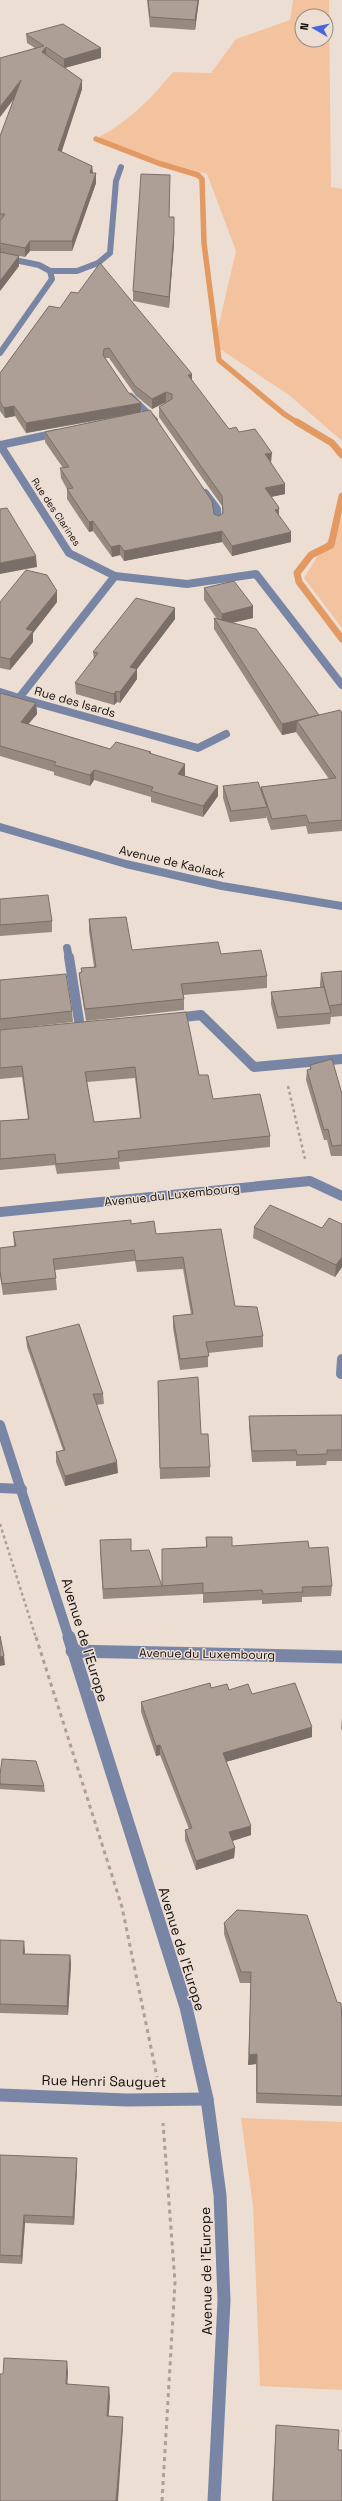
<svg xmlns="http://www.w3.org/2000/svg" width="342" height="2501" font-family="'Space Grotesk',sans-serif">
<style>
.green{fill:#f3c3a0;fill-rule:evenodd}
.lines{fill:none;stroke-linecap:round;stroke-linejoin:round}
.stream-far1{stroke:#e39962;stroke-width:5.5}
.stream{stroke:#e39962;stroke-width:7}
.path-far1{stroke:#ab9f97;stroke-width:2.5;stroke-dasharray:3 3;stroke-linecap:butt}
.path{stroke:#ab9f97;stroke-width:3;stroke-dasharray:4 4;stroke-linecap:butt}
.minor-far3{stroke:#7985a5;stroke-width:6}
.minor-far2{stroke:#7985a5;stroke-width:8}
.minor-far1{stroke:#7985a5;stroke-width:10}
.minor{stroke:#7985a5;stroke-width:13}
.tertiary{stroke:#7985a5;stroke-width:8}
.wall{fill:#958980;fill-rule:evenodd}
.shaded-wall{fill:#796f68}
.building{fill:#ad9f95;stroke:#796f68;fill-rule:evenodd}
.labels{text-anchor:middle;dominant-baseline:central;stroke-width:3;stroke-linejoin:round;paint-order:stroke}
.far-street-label{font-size:10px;fill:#120d0a;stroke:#edded4}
.street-label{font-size:12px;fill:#120d0a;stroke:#edded4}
.near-street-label{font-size:14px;fill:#120d0a;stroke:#edded4}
</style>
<rect width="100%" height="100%" fill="#edded4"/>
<!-- green -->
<g class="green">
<path d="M 293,0 L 329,0 L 331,187 L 342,189 L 342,441 L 289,395 L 214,345 L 236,251 L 207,174 L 122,150 L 99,137 C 129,121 152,98 173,72 L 211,73 L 236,39 L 290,20 ZM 302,16 L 326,16 L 326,40 L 302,40 Z"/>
<path d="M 342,517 L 342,628 L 304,578 Z"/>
<path d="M 241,2118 L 342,2122 L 342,2390 L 260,2386 L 253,2206 Z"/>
</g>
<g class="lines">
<!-- stream-far1 -->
<path class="stream-far1" d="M 96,139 L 158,163 L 198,175 L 202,179 L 204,243 L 219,360 L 284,414 L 298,423"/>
<!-- stream -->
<g class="stream">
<path d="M 297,422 L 332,443 L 342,455"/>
<path d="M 342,496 L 331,545 L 311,555 L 297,573 L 299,582 L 342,639"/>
</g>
<!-- path-far1 -->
<g class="path-far1">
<path d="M 288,1086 L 305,1159"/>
<path d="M 0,1524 L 36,1638"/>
</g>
<!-- path -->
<g class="path">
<path d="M 36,1637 L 122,1907 L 157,2077"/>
<path d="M 162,2501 L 175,2282 L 163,2123"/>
</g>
<!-- minor-far3 -->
<g class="minor-far3">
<path d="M 0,257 L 39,265 L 50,271 L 77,271 L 98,263 L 110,253 L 116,181 L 121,167"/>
<path d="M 0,353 L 52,279 L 50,271"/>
<path d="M 131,396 L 155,420"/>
</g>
<!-- minor-far2 -->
<g class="minor-far2">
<path d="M 0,445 L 69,553 L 115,576 L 187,584 L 256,574 L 342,685"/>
<path d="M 0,445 L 57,433"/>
<path d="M 205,493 L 217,509 L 218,521"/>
<path d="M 115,576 L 19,698 L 198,748 L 226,734"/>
<path d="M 0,692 L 19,698"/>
<path d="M 67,948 L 69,958"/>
</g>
<!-- minor-far1 -->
<g class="minor-far1">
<path d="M 69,957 L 80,1027"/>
<path d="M 175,1018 L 201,1015 L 254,1067 L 342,1059"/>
<path d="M 0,1212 L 310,1181 L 342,1196"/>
<path d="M 341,1374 L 342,1359"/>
<path d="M 0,1425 L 69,1638"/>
<path d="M 0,1488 L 22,1489"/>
</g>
<!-- minor -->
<g class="minor">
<path d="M 69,1637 L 186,2007 L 207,2099 L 220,2195 L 224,2301 L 214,2501"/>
<path d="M 72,1651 L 342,1657"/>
<path d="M 0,2095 L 127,2100 L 207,2099"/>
</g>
<!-- tertiary -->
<path class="tertiary" d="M 0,827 L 126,864 L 222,886 L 342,906"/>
</g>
<!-- wall -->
<g class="wall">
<path d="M 147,0 L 199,0 L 195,30 L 150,27 Z"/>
<path d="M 26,34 L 101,58 L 65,68 L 82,80 L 82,89 L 61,152 L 92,166 L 93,173 L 96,173 L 96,183 L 72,251 L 30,251 L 25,257 L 19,256 L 19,266 L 0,291 L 0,136 L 14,99 L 0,117 L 0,58 L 35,48 L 27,43 Z"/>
<path d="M 170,185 L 169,217 L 174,243 L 169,308 L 133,301 L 133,291 Z"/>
<path d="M 49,306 L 192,381 L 229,429 L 239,432 L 271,463 L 285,494 L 271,497 L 279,509 L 279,516 L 291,542 L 232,556 L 222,542 L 124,561 L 120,555 L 112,557 L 93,531 L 89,532 L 67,499 L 67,489 L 61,478 L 60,468 L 63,468 L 45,442 L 45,432 L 134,414 L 26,433 L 15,416 L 5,418 L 0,411 L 0,373 ZM 105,358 L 109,358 L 136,396 L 152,409 L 166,402 L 167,402 L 159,407 L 159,417 L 222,506 L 222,514 L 219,516 L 214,514 L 141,412 L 141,403 L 128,392 Z"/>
<path d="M 204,588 L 253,606 L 253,618 L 232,623 L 319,715 L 342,713 L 342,831 L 308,834 L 306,826 L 271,830 L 266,816 L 266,818 L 230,822 L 223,798 L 223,786 L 261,789 L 261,787 L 329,779 L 296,732 L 282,735 L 214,629 L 214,618 L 217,619 L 204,600 Z"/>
<path d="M 57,591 L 57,602 L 33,633 L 33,642 L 10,670 L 0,668 L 0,602 Z"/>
<path d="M 175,608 L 175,619 L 137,669 L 137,679 L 120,703 L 117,702 L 114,705 L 76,694 L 75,683 L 94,659 L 93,652 Z"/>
<path d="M 0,693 L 36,703 L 37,714 L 28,724 L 110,749 L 151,752 L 151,754 L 185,764 L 185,775 L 184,776 L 218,786 L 218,796 L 203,817 L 151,802 L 151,797 L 94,780 L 90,786 L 54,775 L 54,772 L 0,756 Z"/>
<path d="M 0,899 L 52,921 L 52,932 L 0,936 Z"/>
<path d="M 89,919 L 132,950 L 221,954 L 267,976 L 267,988 L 183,995 L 184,999 L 184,1010 L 86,1021 L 80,984 L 79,973 L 81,972 L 81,968 L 94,967 L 89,931 Z"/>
<path d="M 342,971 L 342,1016 L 331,1017 L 330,1024 L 277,1029 L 271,1004 L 271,992 L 320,987 L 320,984 L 321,973 Z"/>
<path d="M 0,980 L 72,1011 L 73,1022 L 0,1030 Z"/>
<path d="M 0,1030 L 199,1075 L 213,1099 L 270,1136 L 270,1147 L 119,1162 L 120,1169 L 57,1174 L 55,1165 L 0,1170 L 0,1121 L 28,1119 L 22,1077 L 0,1079 ZM 135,1078 L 140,1118 L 94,1122 L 87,1082 Z"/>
<path d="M 310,1065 L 342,1094 L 342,1156 L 331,1156 L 327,1140 L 324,1140 L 306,1080 L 307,1070 L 310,1069 Z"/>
<path d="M 131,1224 L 156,1234 L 221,1229 L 235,1306 L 263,1336 L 263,1347 L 208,1353 L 208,1367 L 180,1370 L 173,1328 L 173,1316 L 191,1314 L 183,1269 L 137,1272 L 135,1261 L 55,1270 L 57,1290 L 3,1295 L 0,1276 L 0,1248 L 14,1246 L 13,1232 Z"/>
<path d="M 342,1224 L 342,1267 L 335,1277 L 253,1238 L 254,1227 L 322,1228 Z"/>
<path d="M 26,1337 L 103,1394 L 104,1404 L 96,1405 L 118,1473 L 65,1486 L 56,1462 L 56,1452 L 63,1450 L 27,1347 Z"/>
<path d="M 158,1381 L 201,1434 L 210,1467 L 210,1477 L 160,1479 Z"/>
<path d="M 342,1415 L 342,1461 L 327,1461 L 326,1465 L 296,1466 L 296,1461 L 252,1462 L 249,1427 L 249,1416 Z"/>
<path d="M 206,1537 L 232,1546 L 309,1548 L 332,1586 L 331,1596 L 302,1597 L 302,1602 L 262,1604 L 262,1600 L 203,1603 L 203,1594 L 162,1596 L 162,1549 L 206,1547 Z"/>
<path d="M 100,1550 L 131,1551 L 162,1586 L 162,1596 L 103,1599 Z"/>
<path d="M 211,1688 L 229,1690 L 252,1694 L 312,1737 L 226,1762 L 251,1835 L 232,1841 L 235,1848 L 234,1858 L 196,1870 L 185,1840 L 185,1830 L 189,1829 L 160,1755 L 156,1756 L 141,1712 L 141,1702 Z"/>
<path d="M 342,1718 L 342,1731 L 341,1728 Z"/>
<path d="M 0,1775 L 44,1786 L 45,1792 L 0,1789 Z"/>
<path d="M 224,1923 L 342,2022 L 342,2106 L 256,2103 L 256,2064 L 248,2065 L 251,1983 L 240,1983 L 224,1934 Z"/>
<path d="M 0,1940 L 25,1951 L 24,1954 L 70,1955 L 71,1964 L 68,2015 L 0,2013 Z"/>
<path d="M 0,2155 L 77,2158 L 77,2167 L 74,2225 L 25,2223 L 22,2264 L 0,2263 Z"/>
<path d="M 276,2425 L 338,2450 L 342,2501 L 272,2501 Z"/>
</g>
<!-- shaded-wall -->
<g class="shaded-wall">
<path d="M 198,0 L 199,0 L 195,30 L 195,20 Z"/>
<path d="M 46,47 L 46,56 L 42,52 Z"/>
<path d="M 101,48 L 101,58 L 64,68 L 64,59 Z"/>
<path d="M 21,80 L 21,89 L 0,117 L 0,107 Z"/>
<path d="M 82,80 L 82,89 L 59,160 L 58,150 Z"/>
<path d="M 92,166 L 93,176 L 90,173 Z"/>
<path d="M 96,173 L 96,183 L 72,251 L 72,241 Z"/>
<path d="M 174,233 L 174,243 L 169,308 L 169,297 Z"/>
<path d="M 30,241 L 30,251 L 25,257 L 25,248 Z"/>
<path d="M 0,243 L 1,252 L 0,253 Z"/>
<path d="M 19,256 L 19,266 L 0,291 L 0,281 Z"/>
<path d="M 192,374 L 192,384 L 188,375 Z"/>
<path d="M 166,392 L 166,402 L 152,409 L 152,399 Z"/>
<path d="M 141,403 L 141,412 L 26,433 L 26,423 Z"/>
<path d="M 14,406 L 15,416 L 5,418 L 4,408 Z"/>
<path d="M 272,453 L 271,463 L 265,454 Z"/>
<path d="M 285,484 L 285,494 L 265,498 L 265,488 Z"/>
<path d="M 279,509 L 278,520 L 275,510 Z"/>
<path d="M 93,521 L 93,531 L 89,532 L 89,522 Z"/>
<path d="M 222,531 L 222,542 L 124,561 L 124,551 Z"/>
<path d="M 291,532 L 291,542 L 232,556 L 232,546 Z"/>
<path d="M 120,545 L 120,555 L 112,557 L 111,547 Z"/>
<path d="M 36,556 L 37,567 L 0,574 L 0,563 Z"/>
<path d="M 57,591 L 57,602 L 33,633 L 33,642 L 10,670 L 10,659 L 26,629 Z"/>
<path d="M 253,606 L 253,618 L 221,625 L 222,614 Z"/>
<path d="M 175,608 L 175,619 L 137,669 L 137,679 L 120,703 L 120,692 L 130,667 Z"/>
<path d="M 116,691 L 117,702 L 114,705 L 114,694 Z"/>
<path d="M 36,703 L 37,714 L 21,733 L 21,722 Z"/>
<path d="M 319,715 L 297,721 L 296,732 L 282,735 L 282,724 Z"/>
<path d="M 185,764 L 185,775 L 178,785 L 178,774 Z"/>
<path d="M 94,770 L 94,780 L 90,786 L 90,775 Z"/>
<path d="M 218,786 L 218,796 L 203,817 L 203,806 Z"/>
<path d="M 342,1257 L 342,1267 L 335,1277 L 336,1265 Z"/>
<path d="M 117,1462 L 118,1473 L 65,1486 L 65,1476 Z"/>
<path d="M 4,1656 L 5,1665 L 0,1666 L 0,1657 Z"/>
<path d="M 312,1727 L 312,1737 L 222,1763 L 223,1753 Z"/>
<path d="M 160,1745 L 160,1755 L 156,1756 L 156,1746 Z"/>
<path d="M 251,1826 L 251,1835 L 229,1842 L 229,1832 Z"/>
<path d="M 235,1848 L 234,1858 L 196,1870 L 196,1861 Z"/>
<path d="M 24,1941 L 25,1951 L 23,1963 L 23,1954 Z"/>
<path d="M 70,1955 L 71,1964 L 68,2015 L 67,2006 Z"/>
<path d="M 257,2054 L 256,2064 L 248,2065 L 249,2055 Z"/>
<path d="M 77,2158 L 77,2167 L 74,2225 L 73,2217 Z"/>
<path d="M 24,2215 L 25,2223 L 22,2264 L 21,2256 Z"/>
<path d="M 67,2361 L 68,2372 L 67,2395 L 66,2384 Z"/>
<path d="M 109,2387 L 110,2397 L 108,2426 L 107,2416 Z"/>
<path d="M 123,2417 L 123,2427 L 118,2501 L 116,2501 Z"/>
</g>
<!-- building -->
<g class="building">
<path d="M 148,0 L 198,0 L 195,20 L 150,17 Z"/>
<path d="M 63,24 L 101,48 L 64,59 L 46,47 L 42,52 L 82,80 L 58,150 L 92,166 L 90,173 L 96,173 L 72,241 L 30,241 L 25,248 L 0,243 L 0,221 L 5,214 L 0,214 L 0,136 L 21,80 L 0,107 L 0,58 L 44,46 L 26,34 Z"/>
<path d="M 141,174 L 170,175 L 169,217 L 174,217 L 174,233 L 169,297 L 133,291 Z"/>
<path d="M 0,252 L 19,256 L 0,281 Z"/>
<path d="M 100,263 L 192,374 L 188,375 L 229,429 L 236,427 L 239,432 L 255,429 L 272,453 L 265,454 L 285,484 L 265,488 L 278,506 L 279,509 L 275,510 L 291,532 L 232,546 L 222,531 L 124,551 L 120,545 L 111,547 L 93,521 L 89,522 L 67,489 L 73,488 L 60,468 L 69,467 L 45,432 L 150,410 L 212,501 L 214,514 L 219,516 L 223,513 L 222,496 L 159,407 L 172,399 L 172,394 L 166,392 L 152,399 L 135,386 L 109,348 L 104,349 L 103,355 L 128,392 L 141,403 L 26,423 L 14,406 L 4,408 L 0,402 L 0,373 L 49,306 L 60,308 L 71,292 L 78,293 Z"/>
<path d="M 7,508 L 36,556 L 0,563 L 0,509 Z"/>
<path d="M 26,570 L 47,575 L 57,591 L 26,629 L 33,631 L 10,659 L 0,657 L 0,602 Z"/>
<path d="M 234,581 L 253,606 L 222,614 L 204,588 Z"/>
<path d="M 136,598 L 175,608 L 130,667 L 137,669 L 120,692 L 116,691 L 114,694 L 75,683 L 98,653 L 93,652 Z"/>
<path d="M 214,618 L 256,629 L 319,715 L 340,710 L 342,713 L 342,820 L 309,823 L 306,815 L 272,819 L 261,787 L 336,778 L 297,721 L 319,715 L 282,724 Z"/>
<path d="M 0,693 L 36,703 L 21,722 L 110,749 L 116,742 L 151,752 L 149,753 L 185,764 L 178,774 L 218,786 L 203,806 L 151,791 L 153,787 L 94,770 L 90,775 L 54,765 L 56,762 L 0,746 Z"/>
<path d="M 258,782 L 267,807 L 231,811 L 223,786 Z"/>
<path d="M 48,895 L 52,921 L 0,925 L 0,899 Z"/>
<path d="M 126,917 L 132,950 L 218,942 L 221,954 L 261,950 L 267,976 L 181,984 L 184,999 L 85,1009 L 79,973 L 82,972 L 81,968 L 96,967 L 89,919 Z"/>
<path d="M 342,971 L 342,1004 L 329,1006 L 321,973 Z"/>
<path d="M 66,974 L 72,1011 L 0,1019 L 0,980 Z"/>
<path d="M 324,987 L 331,1013 L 278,1017 L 271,992 Z"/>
<path d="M 186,1012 L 199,1075 L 208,1075 L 213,1099 L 260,1094 L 270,1136 L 118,1151 L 119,1158 L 56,1164 L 55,1154 L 0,1159 L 0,1121 L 29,1119 L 22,1066 L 0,1068 L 0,1030 ZM 135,1067 L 141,1118 L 94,1122 L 85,1072 Z"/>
<path d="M 332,1059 L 342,1094 L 342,1145 L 332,1146 L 328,1129 L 324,1130 L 307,1070 L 311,1069 L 310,1065 Z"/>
<path d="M 270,1205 L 322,1228 L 329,1218 L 342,1224 L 342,1257 L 336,1265 L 254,1227 Z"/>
<path d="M 131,1220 L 131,1224 L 154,1221 L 156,1234 L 221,1229 L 235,1306 L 257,1307 L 263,1336 L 206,1342 L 209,1356 L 180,1359 L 173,1316 L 193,1314 L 183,1257 L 136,1261 L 134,1250 L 53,1259 L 56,1278 L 2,1284 L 0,1271 L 0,1248 L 16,1246 L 13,1232 Z"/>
<path d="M 79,1324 L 103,1394 L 93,1394 L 117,1462 L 65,1476 L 56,1452 L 65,1450 L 26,1337 Z"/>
<path d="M 198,1377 L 201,1434 L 208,1434 L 210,1467 L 160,1468 L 158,1381 Z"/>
<path d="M 342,1415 L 342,1450 L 327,1450 L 327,1454 L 297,1455 L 296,1450 L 252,1451 L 249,1416 Z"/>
<path d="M 206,1537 L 232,1537 L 232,1546 L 308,1541 L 309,1548 L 328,1547 L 332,1586 L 302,1587 L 303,1592 L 263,1594 L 262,1590 L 203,1593 L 203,1583 L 162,1586 L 162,1549 L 207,1547 Z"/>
<path d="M 131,1539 L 131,1551 L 149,1550 L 162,1586 L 103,1589 L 100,1540 Z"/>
<path d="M 0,1636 L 4,1656 L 0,1657 Z"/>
<path d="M 210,1683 L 211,1688 L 227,1684 L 229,1690 L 248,1684 L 252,1694 L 295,1683 L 312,1727 L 223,1753 L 251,1826 L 229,1832 L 235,1848 L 196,1861 L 185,1830 L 192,1828 L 160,1745 L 156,1746 L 141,1702 Z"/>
<path d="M 2,1759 L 36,1761 L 44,1786 L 0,1784 L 0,1775 Z"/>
<path d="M 237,1910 L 307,1915 L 337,2002 L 341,2003 L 342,2022 L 342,2096 L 257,2093 L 257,2054 L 249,2055 L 251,1972 L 241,1972 L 224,1923 Z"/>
<path d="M 0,1940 L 24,1941 L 23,1954 L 70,1955 L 67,2006 L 0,2004 Z"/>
<path d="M 0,2155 L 77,2158 L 73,2217 L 24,2215 L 21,2256 L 0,2255 Z"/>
<path d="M 4,2358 L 67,2361 L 66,2384 L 109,2387 L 107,2416 L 123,2417 L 116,2501 L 0,2501 L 0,2374 L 3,2374 Z"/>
<path d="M 276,2425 L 339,2430 L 338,2450 L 342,2450 L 342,2501 L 273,2501 Z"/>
</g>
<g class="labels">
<!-- far-street labels -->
<g class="far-street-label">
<text transform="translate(56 512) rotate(56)">Rue des Clarines</text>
</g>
<!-- street labels -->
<g class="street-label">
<text transform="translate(75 702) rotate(16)">Rue des Isards</text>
<text transform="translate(172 862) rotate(13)">Avenue de Kaolack</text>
<text transform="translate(172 1195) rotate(-6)">Avenue du Luxembourg</text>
<text transform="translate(207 1654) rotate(1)">Avenue du Luxembourg</text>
</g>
<!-- near-street labels -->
<g class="near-street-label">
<text transform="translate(85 1640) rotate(73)">Avenue de l'Europe</text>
<text transform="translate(182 1949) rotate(73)">Avenue de l'Europe</text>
<text transform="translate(104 2081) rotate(1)">Rue Henri Sauguet</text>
<text transform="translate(206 2271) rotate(-91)">Avenue de l'Europe</text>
</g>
</g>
<!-- north arrow -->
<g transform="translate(314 28) rotate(279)"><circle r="19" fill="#edded4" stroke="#958a83"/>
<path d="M0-3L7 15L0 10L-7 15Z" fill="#4966da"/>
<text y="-6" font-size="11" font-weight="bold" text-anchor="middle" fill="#120d0a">N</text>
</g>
</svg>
